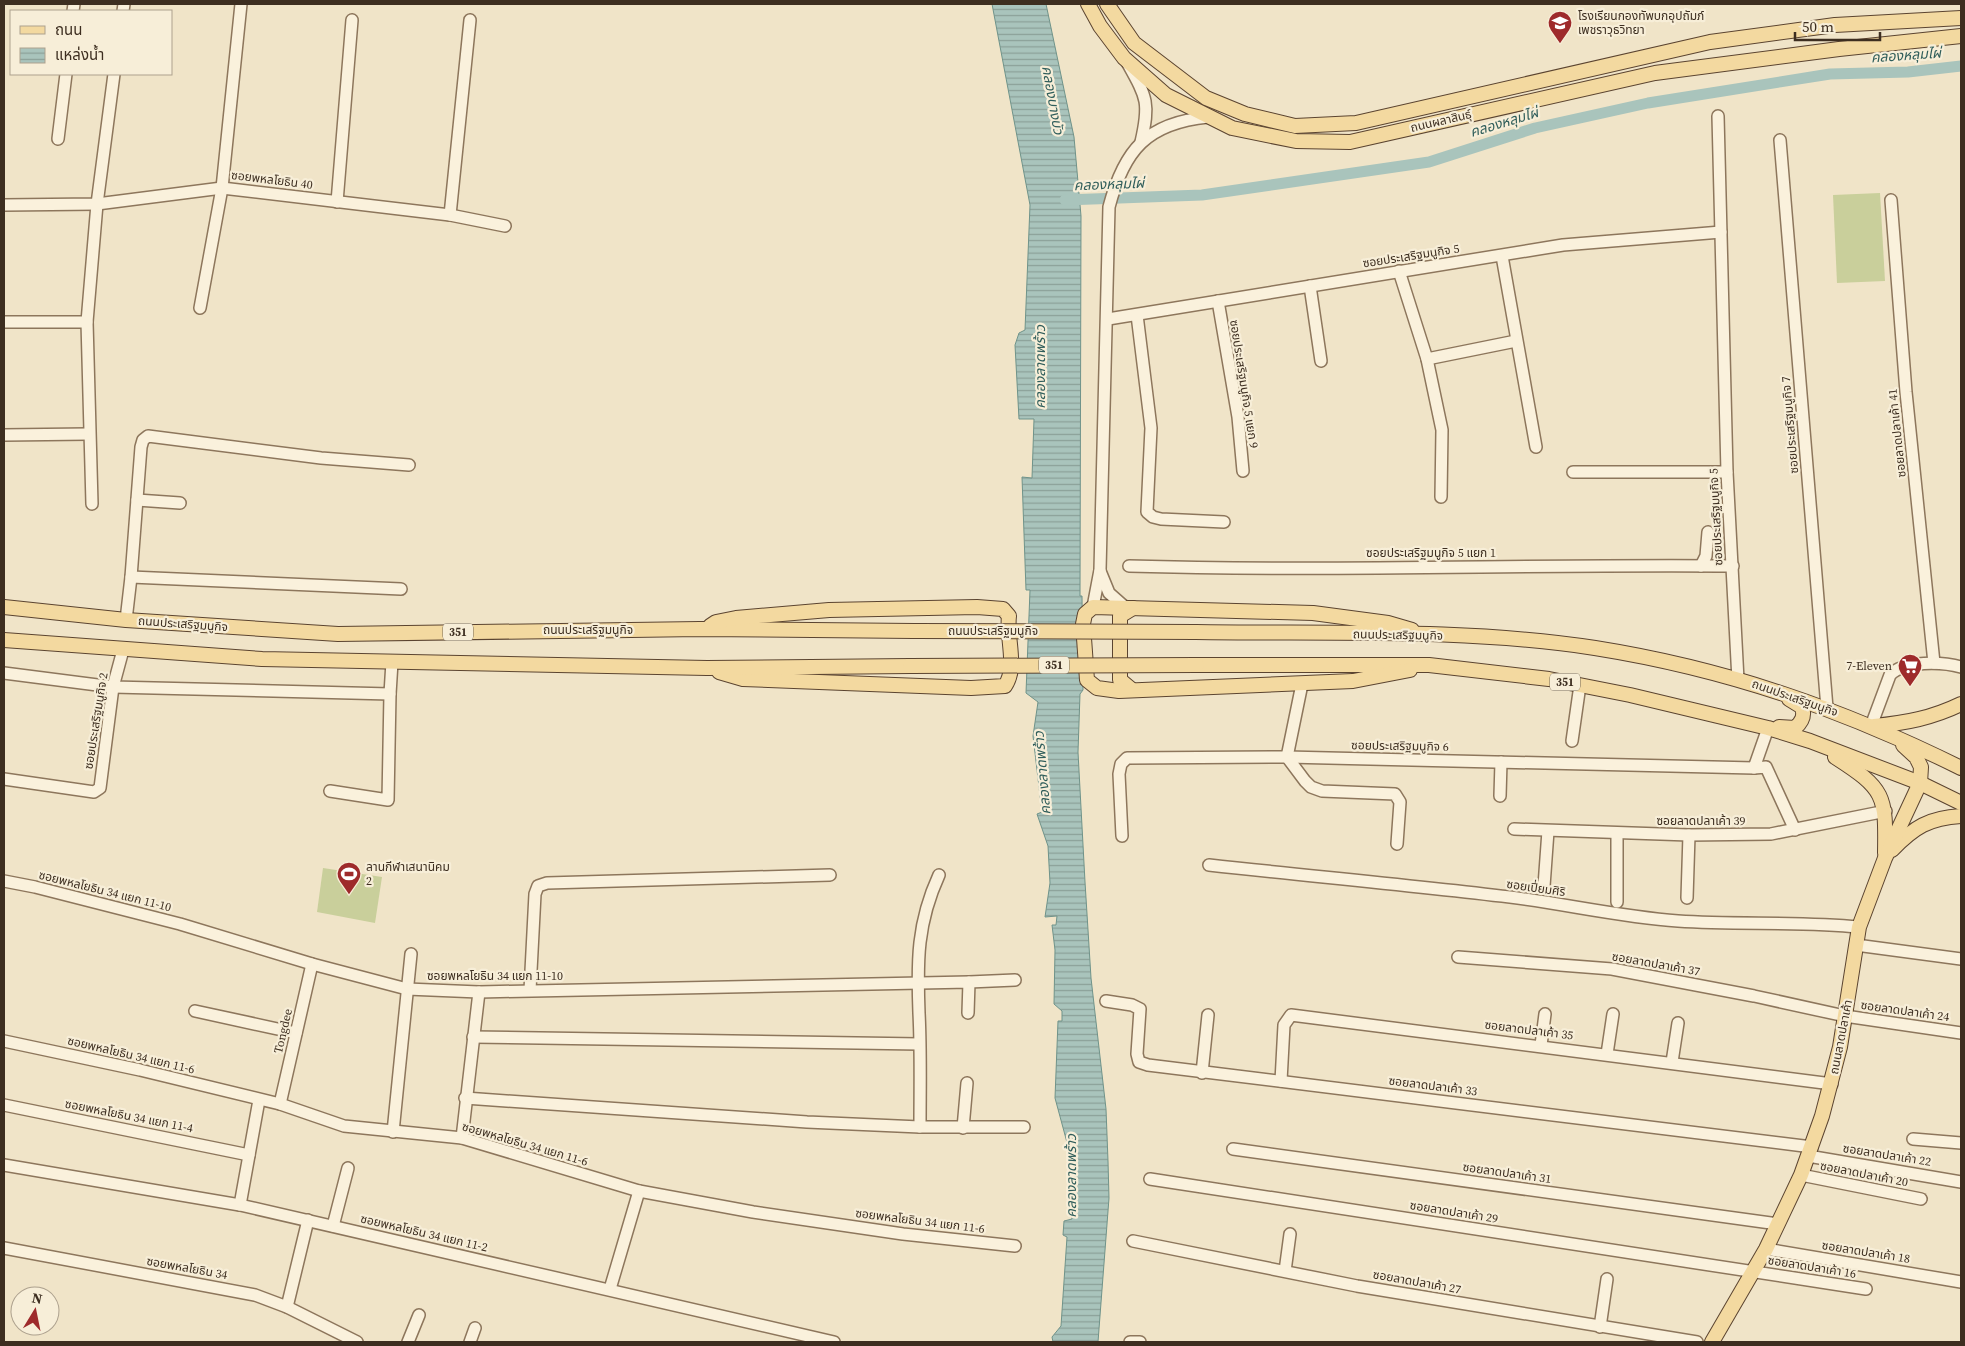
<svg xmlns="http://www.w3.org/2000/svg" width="1965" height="1346" font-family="'Source Serif 4','Noto Sans Thai',serif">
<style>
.grass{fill:#c9cf9b}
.water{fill:url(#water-rules);stroke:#6f938a}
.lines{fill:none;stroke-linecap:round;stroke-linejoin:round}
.canal{stroke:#a9c4bc;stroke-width:11}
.minor-casing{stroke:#8d765c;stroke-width:14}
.major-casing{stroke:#5b4430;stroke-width:16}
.minor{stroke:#faf1dc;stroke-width:11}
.major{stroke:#f3d9a0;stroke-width:14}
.major-bridge-casing{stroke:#5b4430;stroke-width:16;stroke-linecap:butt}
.major-bridge{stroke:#f3d9a0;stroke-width:14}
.labels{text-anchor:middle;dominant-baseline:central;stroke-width:4.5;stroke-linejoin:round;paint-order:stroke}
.shield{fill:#f7eed8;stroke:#756857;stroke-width:1}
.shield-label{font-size:11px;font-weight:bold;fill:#3d2e20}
.poi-label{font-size:12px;fill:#3d2e20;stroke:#f7eed8;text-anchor:start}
.street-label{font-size:12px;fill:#3d2e20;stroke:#f7eed8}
.water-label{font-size:14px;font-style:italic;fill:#2f5d5a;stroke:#f7eed8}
</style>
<defs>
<pattern id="water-rules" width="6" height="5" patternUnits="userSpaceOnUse" patternTransform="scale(1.25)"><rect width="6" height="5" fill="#a9c4bc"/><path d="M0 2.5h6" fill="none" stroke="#8ba098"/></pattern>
</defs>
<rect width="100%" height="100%" fill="#f0e4c8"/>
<!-- grass -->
<g class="grass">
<path d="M 1880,193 L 1885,281 L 1837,283 L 1833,195 Z"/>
<path d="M 323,868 L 382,877 L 375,923 L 317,912 Z"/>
</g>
<!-- water -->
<path class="water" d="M 992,4 L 1046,4 L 1074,137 L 1081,216 L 1080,596 L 1082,596 L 1083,690 L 1080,694 L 1078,752 L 1085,882 L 1091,978 L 1106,1109 L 1108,1161 L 1109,1198 L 1098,1342 L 1053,1342 L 1052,1337 L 1061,1326 L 1067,1237 L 1063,1235 L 1064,1221 L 1072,1219 L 1068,1196 L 1072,1161 L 1055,1098 L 1058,1021 L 1062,1021 L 1062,1011 L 1054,1004 L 1055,950 L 1052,925 L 1056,925 L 1057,916 L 1045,917 L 1050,883 L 1048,846 L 1037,814 L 1042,812 L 1033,736 L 1038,702 L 1026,693 L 1030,590 L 1026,590 L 1022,477 L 1032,478 L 1034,419 L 1019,419 L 1015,345 L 1019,333 L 1025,330 L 1030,205 Z"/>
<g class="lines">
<!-- canal -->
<path class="canal" d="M 1065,200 L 1202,195 L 1429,162 L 1535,128 L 1648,103 L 1830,74 L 1908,72 L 1961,66"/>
<defs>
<g id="minor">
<path d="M 73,11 L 74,4"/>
<path d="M 123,11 L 124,4"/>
<path d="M 1128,64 C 1147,98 1150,103 1141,142"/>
<path d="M 1718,116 L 1727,472 L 1738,680"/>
<path d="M 58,139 L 66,74"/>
<path d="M 1780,140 L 1827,708"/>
<path d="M 1891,200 L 1906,392 L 1934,663"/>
<path d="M 337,202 L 352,20"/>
<path d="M 4,205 L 97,204 L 222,188 L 450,215 L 505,226"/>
<path d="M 450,215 L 470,20"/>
<path d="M 1502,256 L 1536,447"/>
<path d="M 1399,271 L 1427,359 L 1442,430 L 1441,497"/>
<path d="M 1310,286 L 1321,361"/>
<path d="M 1218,301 L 1238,417 L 1243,471"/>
<path d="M 200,308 L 222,188 L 241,4"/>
<path d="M 1137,315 L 1151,428 L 1147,512 L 1153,517 L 1161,519 L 1224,522"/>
<path d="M 1108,319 L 1563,245 L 1721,232"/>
<path d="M 4,322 L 87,322"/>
<path d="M 1427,359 L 1516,341"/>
<path d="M 4,435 L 88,434"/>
<path d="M 1573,472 L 1727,472"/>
<path d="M 137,500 L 180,503"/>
<path d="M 92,504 L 87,322 L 97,204 L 114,74"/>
<path d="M 1129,566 C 1330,572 1531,564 1733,566"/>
<path d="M 1701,566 L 1706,556 L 1708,532"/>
<path d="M 1100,571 L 1109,593 L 1126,608"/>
<path d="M 131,577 L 401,589"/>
<path d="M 1093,607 L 1100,570 L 1109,207 C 1124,150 1147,123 1208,117"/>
<path d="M 126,620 L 131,577 L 141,447 L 143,440 L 148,436 L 321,458 L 409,465"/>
<path d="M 4,673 L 113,687 L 390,694 L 392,662"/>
<path d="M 1302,684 L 1287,757 L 1305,781 L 1311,787 L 1322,791 L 1395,794 L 1400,802 L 1397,844"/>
<path d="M 1871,726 L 1890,675 C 1904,660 1943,662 1961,667"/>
<path d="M 1572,741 L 1580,685"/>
<path d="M 1754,768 L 1766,767 L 1795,830"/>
<path d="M 4,779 L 94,792 L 100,788 L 113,687 L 123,650"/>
<path d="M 330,791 L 388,800 L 390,694"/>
<path d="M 1500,796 L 1501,762"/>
<path d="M 1514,829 L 1689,835 L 1771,834 L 1886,811"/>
<path d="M 1122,836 L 1119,774 L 1121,764 L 1127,758 L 1287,757 L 1754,768 L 1768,728"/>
<path d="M 1209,865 C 1310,876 1410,885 1510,897 C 1566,904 1621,917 1678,921 C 1739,925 1799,921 1859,927"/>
<path d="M 939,875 C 917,923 917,961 919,1013 C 921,1051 920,1089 920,1127 L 1024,1127"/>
<path d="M 4,881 L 35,887 L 180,924 L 312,964 L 407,989 L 479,992 L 969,982 L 968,1013"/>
<path d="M 1544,886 L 1548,831"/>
<path d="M 1687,898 L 1689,835"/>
<path d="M 1617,902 L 1617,834"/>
<path d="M 1856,945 L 1961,959"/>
<path d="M 1458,957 L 1612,969 L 1754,996 L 1845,1016 L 1961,1033"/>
<path d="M 969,982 L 1015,980"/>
<path d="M 530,990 L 535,894 L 538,886 L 547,883 L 830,875"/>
<path d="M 1106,1001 L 1132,1005 L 1140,1009 L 1137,1054 L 1139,1062 L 1148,1065 L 1812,1147"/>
<path d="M 195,1011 L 296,1033"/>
<path d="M 473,1037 L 919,1044"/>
<path d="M 4,1041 L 140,1070 L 280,1104 L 344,1126 L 462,1138 L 639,1191 L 753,1212 L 903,1234 L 1015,1246"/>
<path d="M 1541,1045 L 1545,1014"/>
<path d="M 1607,1054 L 1613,1014"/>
<path d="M 1672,1062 L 1678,1023"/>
<path d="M 1202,1073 L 1208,1015"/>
<path d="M 1281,1081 L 1284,1025 L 1291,1015 L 1832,1084"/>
<path d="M 465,1098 L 807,1122 L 920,1127"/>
<path d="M 280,1104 L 312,964"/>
<path d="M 4,1105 L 249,1155"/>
<path d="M 963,1128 L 967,1083"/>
<path d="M 393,1132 L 411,954"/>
<path d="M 462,1138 L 479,992"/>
<path d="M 1913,1139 L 1961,1143"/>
<path d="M 1233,1149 L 1778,1224"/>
<path d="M 1808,1156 L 1961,1182"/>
<path d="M 4,1165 L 240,1205 L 834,1342"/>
<path d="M 1801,1175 L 1921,1199"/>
<path d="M 1150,1179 L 1866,1289"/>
<path d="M 240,1205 L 259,1100"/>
<path d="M 333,1226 L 348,1168"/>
<path d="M 1133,1241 L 1357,1286 L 1697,1342"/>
<path d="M 4,1248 L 255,1295 L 287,1307 L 357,1342"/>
<path d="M 1766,1249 L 1961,1282"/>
<path d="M 1285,1271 L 1290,1234"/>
<path d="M 610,1289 L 639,1191"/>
<path d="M 287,1307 L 308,1220"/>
<path d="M 1600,1327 L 1607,1279"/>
<path d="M 408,1342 L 419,1315"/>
<path d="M 470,1342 L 475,1328"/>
<path d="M 1130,1342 L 1140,1342"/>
</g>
<g id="major">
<path d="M 1088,4 L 1100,26 L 1124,58 L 1166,95 L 1232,128 L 1296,141 L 1350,142 L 1655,73 L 1839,49 L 1961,36"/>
<path d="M 1107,4 L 1134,43 L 1206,98 L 1245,114 L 1295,126 L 1356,123 L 1710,42 L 1835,25 L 1961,18"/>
<path d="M 4,607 L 126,620 L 338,634 L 700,629 L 914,631"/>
<path d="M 710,626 L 716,622 L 736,618 L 829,610 L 977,607 L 1003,609 L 1009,616 C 1006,638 1018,667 1005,686 L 971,688 L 743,679 L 719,672"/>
<path d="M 1196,632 C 1328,634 1464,628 1595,648 C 1727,669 1842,709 1961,768"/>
<path d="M 4,640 L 262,659 L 707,668 L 910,666"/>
<path d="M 1197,665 L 1429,665 L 1549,679 L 1630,695 L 1768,728 L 1810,741 L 1920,783 L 1961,803"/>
<path d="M 1410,670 L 1353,681 L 1119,691 L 1097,688 L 1087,680 L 1083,624 L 1085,614 L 1093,607 L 1313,613 L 1388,623 L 1412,630"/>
<path d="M 1132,690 L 1120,680 L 1120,616 L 1133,608"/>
<path d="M 1874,726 C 1906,723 1932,718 1961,704"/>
<path d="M 1779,727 L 1795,728 C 1802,722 1805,716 1802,707 L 1789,699"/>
<path d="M 1835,757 C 1885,789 1886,795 1885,853"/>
<path d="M 1892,850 C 1914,827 1929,818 1961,816"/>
<path d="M 1712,1342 L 1766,1249 L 1801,1175 L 1822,1116 L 1840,1047 L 1859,927 L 1885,858 L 1920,783 L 1921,767 L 1916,757 L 1903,745"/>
</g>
</defs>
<!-- minor casing -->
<use href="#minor" class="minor-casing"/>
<!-- major casing -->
<use href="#major" class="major-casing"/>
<!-- minor -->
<use href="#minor" class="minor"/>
<!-- major -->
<use href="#major" class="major"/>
<defs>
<g id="major-bridge">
<path d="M 914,631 L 1196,632"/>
<path d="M 910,666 L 1197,665"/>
</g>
</defs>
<!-- major-bridge casing -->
<use href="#major-bridge" class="major-bridge-casing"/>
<!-- major-bridge -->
<use href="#major-bridge" class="major-bridge"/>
</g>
<!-- icons -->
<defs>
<symbol id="school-pin" viewBox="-11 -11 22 30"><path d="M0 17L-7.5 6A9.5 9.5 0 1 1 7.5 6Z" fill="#9e2a2b" stroke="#f7eed8"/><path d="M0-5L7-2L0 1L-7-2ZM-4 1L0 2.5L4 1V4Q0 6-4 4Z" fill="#fff"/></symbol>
<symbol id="supermarket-pin" viewBox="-11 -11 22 30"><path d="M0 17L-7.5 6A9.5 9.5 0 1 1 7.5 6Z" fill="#9e2a2b" stroke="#f7eed8"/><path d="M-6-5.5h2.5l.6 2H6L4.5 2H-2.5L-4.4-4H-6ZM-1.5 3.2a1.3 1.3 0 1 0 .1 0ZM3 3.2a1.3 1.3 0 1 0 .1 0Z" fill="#fff"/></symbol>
<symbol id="stadium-pin" viewBox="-11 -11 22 30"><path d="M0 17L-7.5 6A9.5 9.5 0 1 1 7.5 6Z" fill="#9e2a2b" stroke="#f7eed8"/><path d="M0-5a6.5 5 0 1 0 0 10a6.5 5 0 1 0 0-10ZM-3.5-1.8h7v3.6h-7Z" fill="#fff"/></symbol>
</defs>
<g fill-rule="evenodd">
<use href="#school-pin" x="1546" y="9" width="28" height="38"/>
<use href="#supermarket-pin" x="1896" y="652" width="28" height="38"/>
<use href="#stadium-pin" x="335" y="860" width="28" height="38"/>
</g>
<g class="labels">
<!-- shield labels -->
<g class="shield">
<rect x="443" y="623.5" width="30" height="17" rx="4"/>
<rect x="1039" y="656.5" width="30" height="17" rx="4"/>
<rect x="1550" y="673.5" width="30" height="17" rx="4"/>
</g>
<g class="shield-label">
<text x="458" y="632">351</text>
<text x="1054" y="665">351</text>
<text x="1565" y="682">351</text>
</g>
<!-- poi labels -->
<g class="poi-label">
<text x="1578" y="16">โรงเรียนกองทัพบกอุปถัมภ์<tspan x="1578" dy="14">เพชราวุธวิทยา</tspan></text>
<text x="1892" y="666" text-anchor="end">7-Eleven</text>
<text x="366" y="867">ลานกีฬาเสนานิคม<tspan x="366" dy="14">2</tspan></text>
</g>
<!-- street labels -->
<g class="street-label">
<text transform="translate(1441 121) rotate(-13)">ถนนผลาสินธุ์</text>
<text transform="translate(272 180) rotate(7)">ซอยพหลโยธิน 40</text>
<text transform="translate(1411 256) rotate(-9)">ซอยประเสริฐมนูกิจ 5</text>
<text transform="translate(1244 384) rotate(81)">ซอยประเสริฐมนูกิจ 5 แยก 9</text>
<text transform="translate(1790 425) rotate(-95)">ซอยประเสริฐมนูกิจ 7</text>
<text transform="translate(1897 433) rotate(-96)">ซอยลาดปลาเค้า 41</text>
<text transform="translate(1716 517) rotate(-93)">ซอยประเสริฐมนูกิจ 5</text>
<text x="1431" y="553">ซอยประเสริฐมนูกิจ 5 แยก 1</text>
<text transform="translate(183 624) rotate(4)">ถนนประเสริฐมนูกิจ</text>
<text x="588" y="630">ถนนประเสริฐมนูกิจ</text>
<text x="993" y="631">ถนนประเสริฐมนูกิจ</text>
<text transform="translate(1398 635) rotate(1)">ถนนประเสริฐมนูกิจ</text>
<text transform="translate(1795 698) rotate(19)">ถนนประเสริฐมนูกิจ</text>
<text transform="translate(96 721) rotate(-81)">ซอยประเสริฐมนูกิจ 2</text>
<text transform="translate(1400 746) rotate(1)">ซอยประเสริฐมนูกิจ 6</text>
<text x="1701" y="821">ซอยลาดปลาเค้า 39</text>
<text transform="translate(1536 888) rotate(8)">ซอยเปี่ยมศิริ</text>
<text transform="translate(105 891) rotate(14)">ซอยพหลโยธิน 34 แยก 11-10</text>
<text transform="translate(1656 964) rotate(10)">ซอยลาดปลาเค้า 37</text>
<text x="495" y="976">ซอยพหลโยธิน 34 แยก 11-10</text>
<text transform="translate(1905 1011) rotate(8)">ซอยลาดปลาเค้า 24</text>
<text transform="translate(1529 1030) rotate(7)">ซอยลาดปลาเค้า 35</text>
<text transform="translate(283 1031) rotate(-77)">Tongdee</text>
<text transform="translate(1841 1037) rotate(-79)">ถนนลาดปลาเค้า</text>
<text transform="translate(131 1055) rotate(13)">ซอยพหลโยธิน 34 แยก 11-6</text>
<text transform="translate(1433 1086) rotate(7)">ซอยลาดปลาเค้า 33</text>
<text transform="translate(129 1116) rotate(11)">ซอยพหลโยธิน 34 แยก 11-4</text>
<text transform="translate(525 1144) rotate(16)">ซอยพหลโยธิน 34 แยก 11-6</text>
<text transform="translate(1887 1155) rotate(9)">ซอยลาดปลาเค้า 22</text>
<text transform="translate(1507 1173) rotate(8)">ซอยลาดปลาเค้า 31</text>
<text transform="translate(1864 1174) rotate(11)">ซอยลาดปลาเค้า 20</text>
<text transform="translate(1454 1212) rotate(9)">ซอยลาดปลาเค้า 29</text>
<text transform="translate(920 1221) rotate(7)">ซอยพหลโยธิน 34 แยก 11-6</text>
<text transform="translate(424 1233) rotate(13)">ซอยพหลโยธิน 34 แยก 11-2</text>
<text transform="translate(1866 1252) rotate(9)">ซอยลาดปลาเค้า 18</text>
<text transform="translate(1812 1267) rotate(9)">ซอยลาดปลาเค้า 16</text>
<text transform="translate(187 1268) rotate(10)">ซอยพหลโยธิน 34</text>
<text transform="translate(1417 1282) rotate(10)">ซอยลาดปลาเค้า 27</text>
</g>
<!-- water labels -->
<g class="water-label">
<text transform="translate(1906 55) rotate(-4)">คลองหลุมไผ่</text>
<text transform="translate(1053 100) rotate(80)">คลองบางบัว</text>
<text transform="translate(1504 122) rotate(-17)">คลองหลุมไผ่</text>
<text transform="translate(1109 184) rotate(-2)">คลองหลุมไผ่</text>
<text transform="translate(1040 367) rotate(-90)">คลองลาดพร้าว</text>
<text transform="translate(1042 773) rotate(-95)">คลองลาดพร้าว</text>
<text transform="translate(1071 1176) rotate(-90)">คลองลาดพร้าว</text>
</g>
</g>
<!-- border -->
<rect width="1965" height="1346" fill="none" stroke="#3d2e20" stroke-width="10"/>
<!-- legend -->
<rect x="10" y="10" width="162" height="65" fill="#f7eed8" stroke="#ada18e"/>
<rect x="20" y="26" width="25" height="8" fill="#f3d9a0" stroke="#ada18e"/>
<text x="55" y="35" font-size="15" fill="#3d2e20">ถนน</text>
<rect x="20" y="48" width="25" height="15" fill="url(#water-rules)" stroke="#ada18e"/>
<text x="55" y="60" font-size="15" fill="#3d2e20">แหล่งน้ำ</text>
<!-- north arrow -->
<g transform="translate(35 1311) rotate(10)"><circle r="24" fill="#f7eed8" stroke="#ada18e"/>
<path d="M0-4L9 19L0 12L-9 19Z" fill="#9e2a2b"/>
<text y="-8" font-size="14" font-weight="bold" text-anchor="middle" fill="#3d2e20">N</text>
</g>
<!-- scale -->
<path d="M1795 32v8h85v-8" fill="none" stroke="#3d2e20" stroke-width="2.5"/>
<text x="1802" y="32" font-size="15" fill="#3d2e20" stroke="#f7eed8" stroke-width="4" paint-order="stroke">50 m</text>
</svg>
